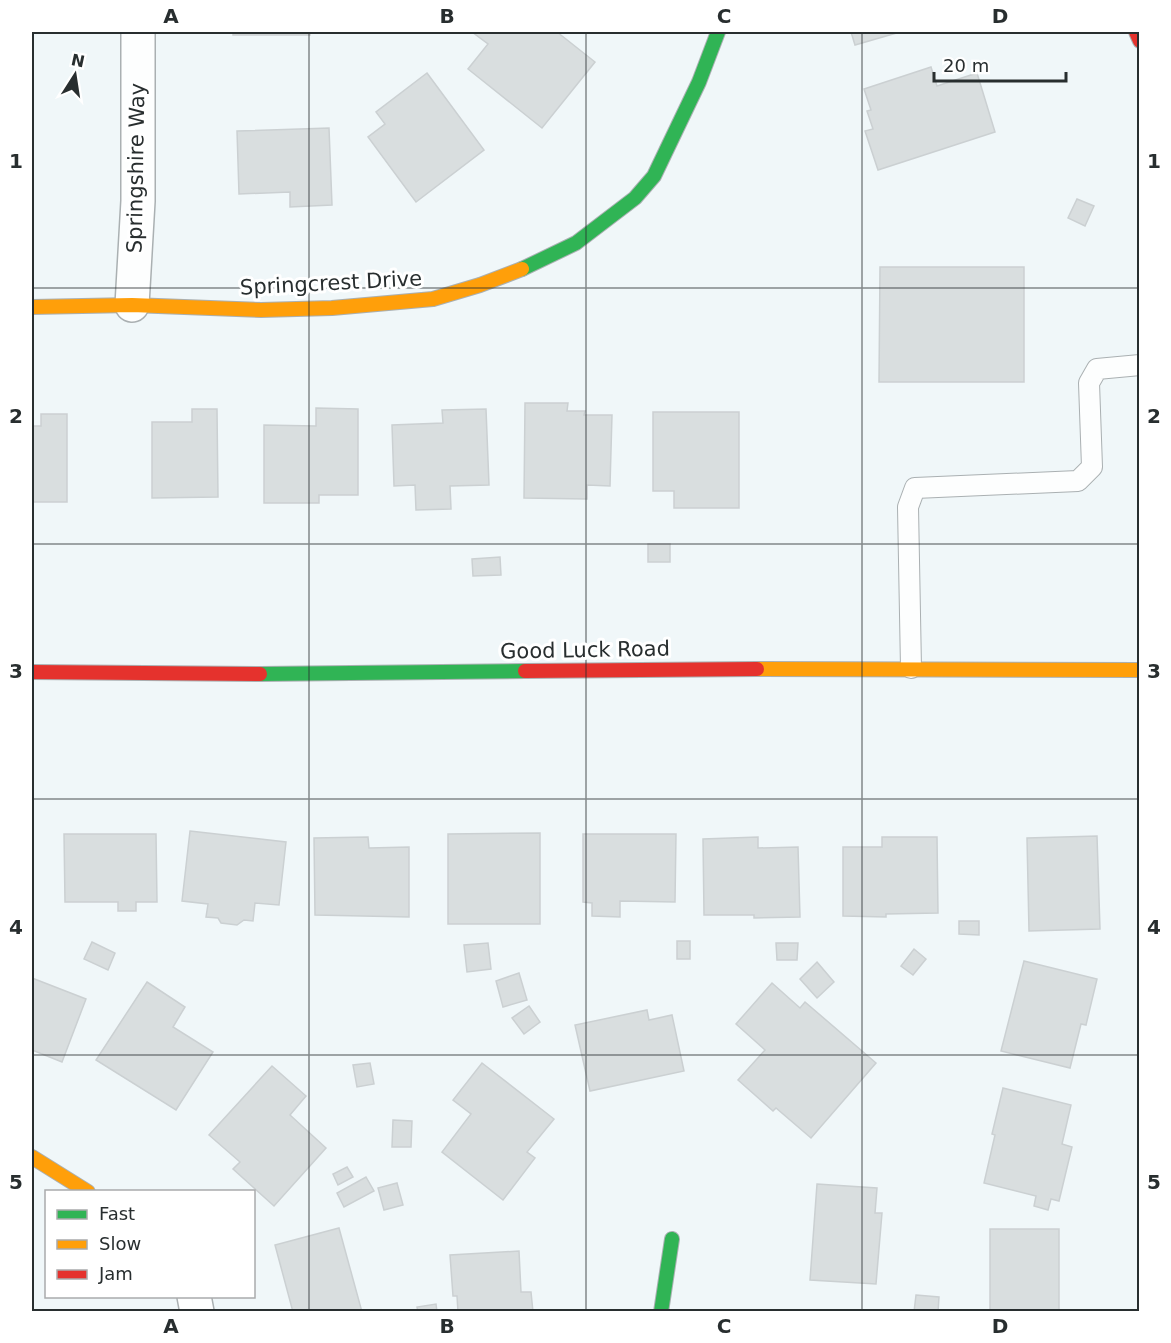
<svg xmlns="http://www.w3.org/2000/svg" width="1171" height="1343" font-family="'DejaVu Sans',sans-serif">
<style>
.building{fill:#d9dedf;stroke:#cbd0d2;stroke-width:1.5}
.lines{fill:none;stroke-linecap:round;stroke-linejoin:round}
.lane-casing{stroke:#aab0b2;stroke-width:22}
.street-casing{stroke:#aab0b2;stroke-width:36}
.fast-casing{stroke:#aab0b2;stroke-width:16}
.slow-casing{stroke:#aab0b2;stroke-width:16}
.jam-casing{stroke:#aab0b2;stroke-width:16}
.lane{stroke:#fdfefe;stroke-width:20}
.street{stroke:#fdfefe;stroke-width:33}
.fast{stroke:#30b455;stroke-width:14}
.slow{stroke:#ff9f0a;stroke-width:14}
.jam{stroke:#e5322d;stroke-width:14}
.grid{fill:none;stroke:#282e2f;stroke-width:1.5;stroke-opacity:0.55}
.labels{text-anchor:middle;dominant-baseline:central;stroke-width:6;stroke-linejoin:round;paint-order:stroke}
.street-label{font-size:21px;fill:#282e2f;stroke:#fff}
.neatline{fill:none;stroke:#282e2f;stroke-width:2}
.grid-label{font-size:20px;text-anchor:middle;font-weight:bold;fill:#282e2f}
</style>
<rect width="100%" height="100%" fill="#f0f7f9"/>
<!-- building -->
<g class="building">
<rect x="233" y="32" width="77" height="3"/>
<path d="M 472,32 L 557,32 L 595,62 L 542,128 L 468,69 L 488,44 Z"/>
<path d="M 851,32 L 900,32 L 855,45 Z"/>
<path d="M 931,67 L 937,86 L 977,73 L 995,132 L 878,170 L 865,131 L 873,129 L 867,111 L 871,110 L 864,89 Z"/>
<path d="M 427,73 L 484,150 L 416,202 L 368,137 L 385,124 L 376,112 Z"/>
<path d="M 329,128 L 332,205 L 290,207 L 290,192 L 239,194 L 237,131 Z"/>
<path d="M 1077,199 L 1094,206 L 1085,226 L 1068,218 Z"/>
<path d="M 880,267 L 1024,267 L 1024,382 L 879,382 Z"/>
<path d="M 525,403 L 568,403 L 567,411 L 585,411 L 584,415 L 612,415 L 610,486 L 587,485 L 587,499 L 524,498 Z"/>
<path d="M 316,408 L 358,409 L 358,495 L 319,495 L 319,503 L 264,503 L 264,425 L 316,426 Z"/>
<path d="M 192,409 L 217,409 L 218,497 L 152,498 L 152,422 L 192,422 Z"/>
<path d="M 486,409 L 489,485 L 450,486 L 451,509 L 416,510 L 415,485 L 394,486 L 392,425 L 443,423 L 442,410 Z"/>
<path d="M 653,412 L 739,412 L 739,508 L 674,508 L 674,491 L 653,491 Z"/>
<path d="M 41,414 L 67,414 L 67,502 L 32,502 L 32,426 L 41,426 Z"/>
<rect x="648" y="544" width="22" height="18"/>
<path d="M 500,557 L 501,575 L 473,576 L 472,559 Z"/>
<path d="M 190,831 L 286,842 L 279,905 L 255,903 L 253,921 L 244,920 L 237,925 L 221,923 L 218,918 L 206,917 L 208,904 L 182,901 Z"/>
<path d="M 540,833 L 540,924 L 448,924 L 448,834 Z"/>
<path d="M 64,834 L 156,834 L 157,902 L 136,902 L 136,911 L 118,911 L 118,902 L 65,902 Z"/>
<path d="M 583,834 L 676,834 L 675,902 L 620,901 L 620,917 L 592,916 L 592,903 L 583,902 Z"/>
<path d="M 1097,836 L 1100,929 L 1029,931 L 1027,838 Z"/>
<path d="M 368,837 L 369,848 L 409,847 L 409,917 L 315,915 L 314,838 Z"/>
<path d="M 758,837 L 758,848 L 798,847 L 800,917 L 754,918 L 754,915 L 704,915 L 703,839 Z"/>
<path d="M 882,837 L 937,837 L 938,913 L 886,914 L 886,917 L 843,916 L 843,847 L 882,847 Z"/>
<path d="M 959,921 L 979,921 L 979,935 L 959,934 Z"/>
<rect x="677" y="941" width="13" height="18"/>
<path d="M 92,942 L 115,953 L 108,970 L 84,959 Z"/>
<path d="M 488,943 L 491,969 L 467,972 L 464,945 Z"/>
<path d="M 776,943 L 798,943 L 797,960 L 777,960 Z"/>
<path d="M 914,949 L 926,959 L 913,975 L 901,966 Z"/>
<path d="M 1024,961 L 1097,979 L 1086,1025 L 1081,1024 L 1070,1068 L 1001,1051 Z"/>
<path d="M 817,962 L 834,982 L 817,998 L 800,979 Z"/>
<path d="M 519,973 L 527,1000 L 503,1007 L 496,981 Z"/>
<path d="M 32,978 L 86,999 L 62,1062 L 32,1050 Z"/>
<path d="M 147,982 L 185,1007 L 173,1027 L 213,1052 L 176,1110 L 96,1060 Z"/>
<path d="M 772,983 L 800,1008 L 805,1002 L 876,1063 L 811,1138 L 776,1108 L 773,1111 L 738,1080 L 765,1050 L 736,1024 Z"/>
<path d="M 529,1006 L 540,1022 L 524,1034 L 512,1018 Z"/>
<path d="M 647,1010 L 649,1020 L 672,1015 L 684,1071 L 590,1091 L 575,1025 Z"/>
<path d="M 370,1063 L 374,1084 L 357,1087 L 353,1065 Z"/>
<path d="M 482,1063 L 554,1119 L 527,1152 L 535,1158 L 503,1200 L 442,1152 L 471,1114 L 453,1100 Z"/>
<path d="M 272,1066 L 306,1096 L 290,1115 L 326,1148 L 274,1206 L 233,1169 L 240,1162 L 209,1135 Z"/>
<path d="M 1003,1088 L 1071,1105 L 1062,1144 L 1072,1147 L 1059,1201 L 1051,1199 L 1048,1210 L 1034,1206 L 1036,1196 L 984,1183 L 995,1135 L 992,1134 Z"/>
<path d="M 393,1120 L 412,1121 L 411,1147 L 392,1147 Z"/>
<path d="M 347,1167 L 353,1177 L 338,1185 L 333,1174 Z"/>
<path d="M 366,1177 L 374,1191 L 344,1207 L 337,1193 Z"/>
<path d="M 397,1183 L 403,1205 L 384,1210 L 378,1188 Z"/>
<path d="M 817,1184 L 877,1188 L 875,1213 L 882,1213 L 876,1284 L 810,1280 Z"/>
<path d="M 339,1228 L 362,1312 L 293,1312 L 275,1245 Z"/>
<rect x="990" y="1229" width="69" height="83"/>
<path d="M 519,1251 L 521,1292 L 531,1292 L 533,1312 L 458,1312 L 457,1296 L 453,1296 L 450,1255 Z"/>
<path d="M 916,1295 L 939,1297 L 938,1312 L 914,1312 Z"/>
<path d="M 436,1304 L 437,1312 L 418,1312 L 417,1307 Z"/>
</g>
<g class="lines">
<defs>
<path id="lane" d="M 911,668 L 908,507 L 915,488 L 1078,481 L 1092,467 L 1089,383 L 1097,369 L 1140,365"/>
<g id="street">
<path d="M 132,305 L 138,201 L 138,32"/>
<path d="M 194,1296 L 197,1312"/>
</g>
<g id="fast">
<path d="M 522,269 L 576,243 L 635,198 L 654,176 L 699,82 L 718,32"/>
<path d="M 260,674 L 525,671"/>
<path d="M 661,1312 L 672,1239"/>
</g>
<g id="slow">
<path d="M 32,307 L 132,305 L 261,310 L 332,308 L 433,299 L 480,285 L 522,269"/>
<path d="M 757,669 L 1140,670"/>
<path d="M 32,1157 L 88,1192"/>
</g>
<g id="jam">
<path d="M 1136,32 L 1140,41"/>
<path d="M 525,671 L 757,669"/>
<path d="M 32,672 L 260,674"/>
</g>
</defs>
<!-- lane casing -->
<use href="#lane" class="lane-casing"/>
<!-- street casing -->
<use href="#street" class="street-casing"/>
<!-- fast casing -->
<use href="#fast" class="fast-casing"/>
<!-- slow casing -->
<use href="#slow" class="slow-casing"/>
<!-- jam casing -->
<use href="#jam" class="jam-casing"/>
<!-- lane -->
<use href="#lane" class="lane"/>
<!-- street -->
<use href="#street" class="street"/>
<!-- fast -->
<use href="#fast" class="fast"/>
<!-- slow -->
<use href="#slow" class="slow"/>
<!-- jam -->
<use href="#jam" class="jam"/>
</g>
<!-- grid -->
<path class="grid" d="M 309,32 L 309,1312M 586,32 L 586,1312M 862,32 L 862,1312M 32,288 L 1140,288M 32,544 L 1140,544M 32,799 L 1140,799M 32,1055 L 1140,1055"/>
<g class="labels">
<!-- street labels -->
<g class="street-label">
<text transform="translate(136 168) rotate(-89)">Springshire Way</text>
<text transform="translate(331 283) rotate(-3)">Springcrest Drive</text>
<text transform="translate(585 650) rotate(-1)">Good Luck Road</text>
</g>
</g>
<!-- border -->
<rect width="1171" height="1343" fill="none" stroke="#ffffff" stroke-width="66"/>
<!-- legend -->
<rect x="45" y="1190" width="210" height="108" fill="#ffffff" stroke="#a9abac" stroke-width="1.5"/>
<rect x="57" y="1210" width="30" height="9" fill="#30b455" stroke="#a9abac" stroke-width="1.5"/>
<text x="99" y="1220" font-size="18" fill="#282e2f">Fast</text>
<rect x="57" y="1240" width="30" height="9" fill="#ff9f0a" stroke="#a9abac" stroke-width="1.5"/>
<text x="99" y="1250" font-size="18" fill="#282e2f">Slow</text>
<rect x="57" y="1270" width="30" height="9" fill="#e5322d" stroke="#a9abac" stroke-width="1.5"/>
<text x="99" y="1280" font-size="18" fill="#282e2f">Jam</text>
<!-- north arrow -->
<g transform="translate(75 75) rotate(12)" stroke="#ffffff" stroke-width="4.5" paint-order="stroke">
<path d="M0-4.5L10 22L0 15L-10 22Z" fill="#282e2f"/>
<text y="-9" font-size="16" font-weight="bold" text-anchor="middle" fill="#282e2f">N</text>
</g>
<!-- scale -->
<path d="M934 72v9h132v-9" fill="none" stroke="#282e2f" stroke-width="3"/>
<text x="943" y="72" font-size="18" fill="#282e2f" stroke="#ffffff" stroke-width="4.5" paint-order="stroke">20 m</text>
<rect x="33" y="33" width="1105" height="1277" class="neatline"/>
<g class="grid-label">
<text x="171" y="23">A</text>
<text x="447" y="23">B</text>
<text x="724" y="23">C</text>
<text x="1000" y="23">D</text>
<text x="16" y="168">1</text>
<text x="1154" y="168">1</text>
<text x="16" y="423">2</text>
<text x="1154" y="423">2</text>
<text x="16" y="678">3</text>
<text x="1154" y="678">3</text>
<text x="16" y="934">4</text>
<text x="1154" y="934">4</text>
<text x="16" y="1189">5</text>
<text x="1154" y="1189">5</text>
<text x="171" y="1333">A</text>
<text x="447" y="1333">B</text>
<text x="724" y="1333">C</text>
<text x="1000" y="1333">D</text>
</g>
</svg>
